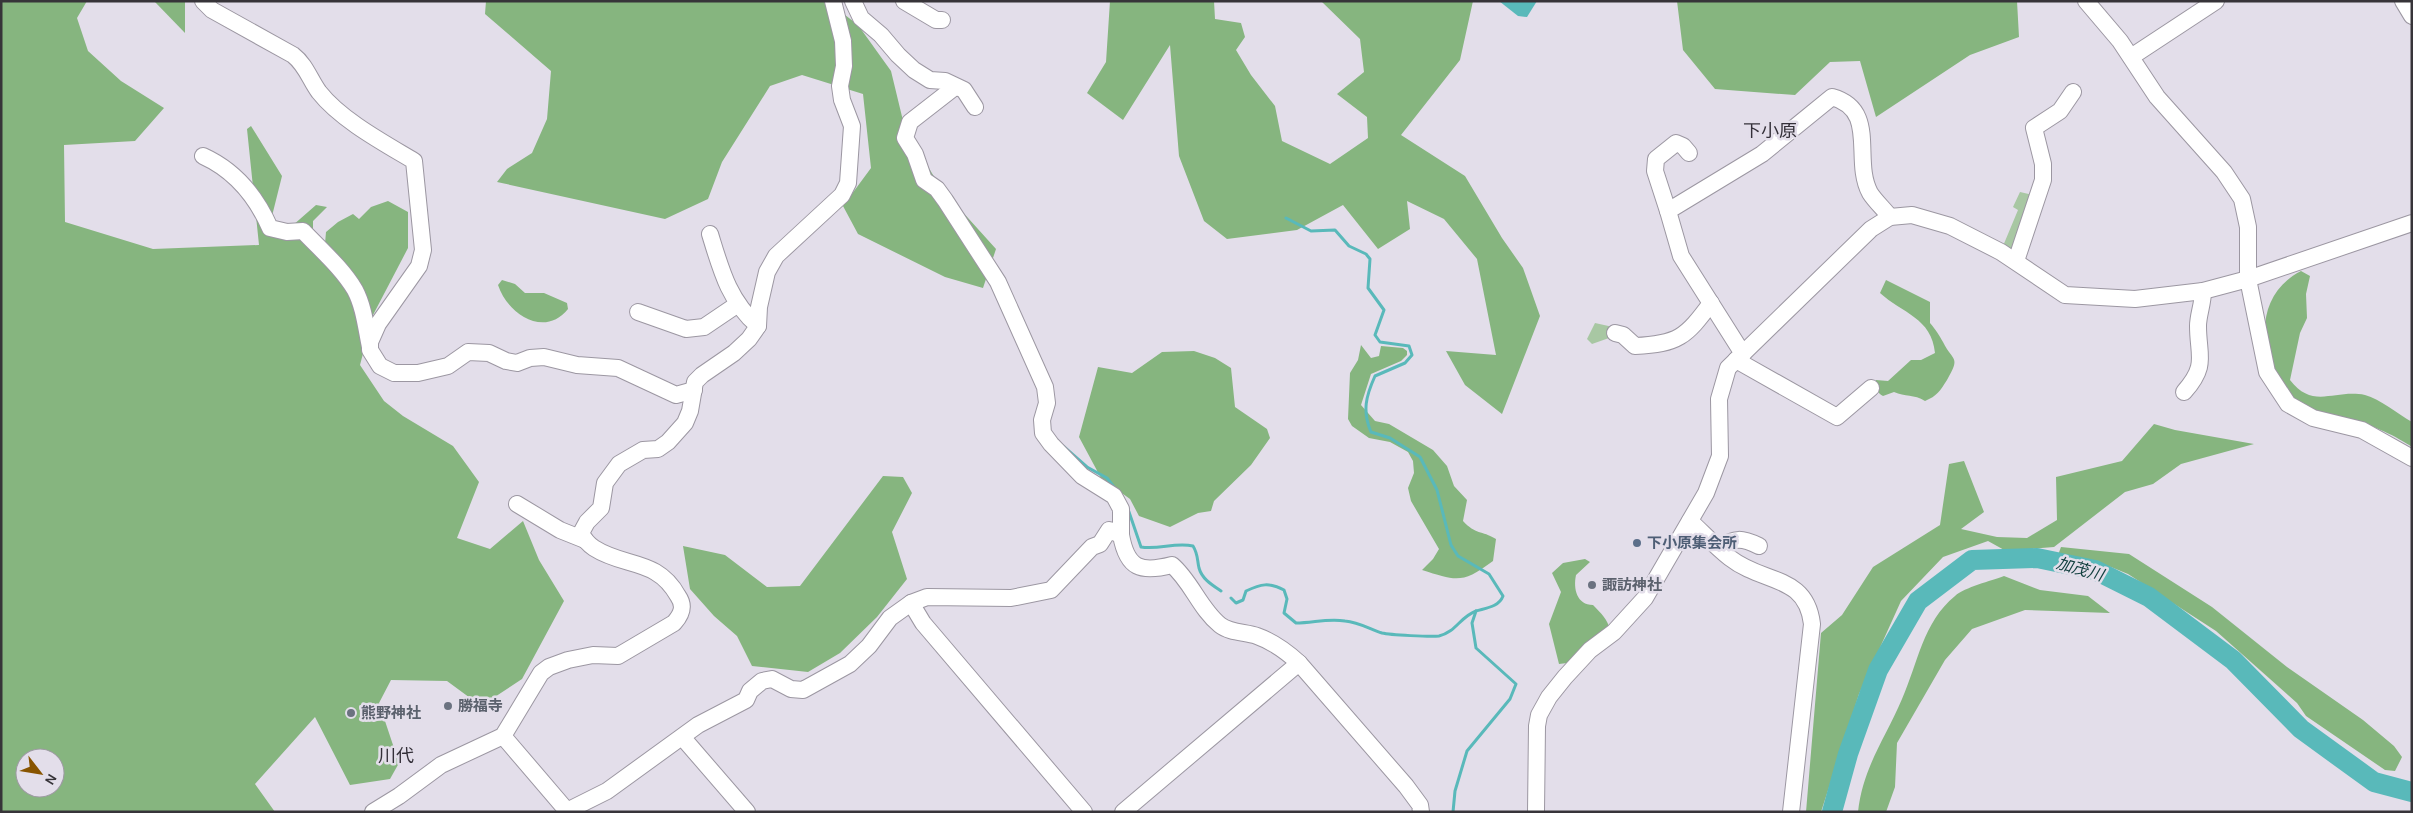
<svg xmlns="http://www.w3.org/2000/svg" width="2413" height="813" font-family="Karla,'Noto Sans JP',sans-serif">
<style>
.green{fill:#a8c7a3}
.forest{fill:#86b57f;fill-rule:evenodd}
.water{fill:#59b9ba}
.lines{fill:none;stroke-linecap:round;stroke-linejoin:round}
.stream{stroke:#59b9ba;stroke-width:3}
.river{stroke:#59b9ba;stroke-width:20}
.minor-casing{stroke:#9c97a2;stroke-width:18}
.minor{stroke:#fff;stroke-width:16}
.service-dot{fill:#5c6f8a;stroke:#e3deea;stroke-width:2}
.worship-dot{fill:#6b7280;stroke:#e3deea;stroke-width:2}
.labels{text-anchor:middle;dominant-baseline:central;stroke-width:5;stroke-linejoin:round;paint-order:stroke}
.service-label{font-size:15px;font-weight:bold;fill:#4e5e75;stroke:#e3deea;text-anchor:start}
.worship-label{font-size:15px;font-weight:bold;fill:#5b616d;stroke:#e3deea;text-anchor:start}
.water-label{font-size:16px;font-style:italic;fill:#134040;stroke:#e3deea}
.quarter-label{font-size:18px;fill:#343039;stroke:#e3deea}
</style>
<rect width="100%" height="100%" fill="#e3deea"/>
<!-- green -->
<g class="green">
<path d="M 2020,192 L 2033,195 L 2015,253 L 2003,246 L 2018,210 L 2013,207 Z"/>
<path d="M 1595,323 L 1613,327 L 1609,338 L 1592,344 L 1587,339 Z"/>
</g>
<!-- forest -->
<g class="forest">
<path d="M 1,1 L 87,1 L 77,18 L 88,51 L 121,81 L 164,108 L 135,141 L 64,145 L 65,222 L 153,249 L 259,245 L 247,129 L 251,126 L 282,176 L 271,220 L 292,226 L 316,205 L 327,207 L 313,221 L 313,243 L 324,255 L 326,232 L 338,222 L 353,214 L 359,219 L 371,207 L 388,201 L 408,212 L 408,248 L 373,315 L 360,365 L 384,401 L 403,416 L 453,446 L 479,482 L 457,538 L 490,549 L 523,521 L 539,560 L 564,601 L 522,679 L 481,706 L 447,681 L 391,680 L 379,703 L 399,763 L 390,779 L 350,785 L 315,717 L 255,784 L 275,812 L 1,812 ZM 25,758 L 55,758 L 55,788 L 25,788 Z"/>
<path d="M 154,1 L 185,1 L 185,33 Z"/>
<path d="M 486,1 L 827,1 L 858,25 L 891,71 L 905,129 L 941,188 L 996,249 L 983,288 L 945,277 L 858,234 L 843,206 L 871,168 L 863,94 L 802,75 L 770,86 L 722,162 L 708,199 L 665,219 L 497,182 L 507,169 L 532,153 L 547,119 L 551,71 L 485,14 Z"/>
<path d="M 1110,1 L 1214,1 L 1215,19 L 1241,23 L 1245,37 L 1236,50 L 1251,75 L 1275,106 L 1282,141 L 1330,164 L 1368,138 L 1367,117 L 1337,94 L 1364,72 L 1360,39 L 1321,1 L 1473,1 L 1460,60 L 1401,135 L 1465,176 L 1502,238 L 1523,268 L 1540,316 L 1502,414 L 1465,385 L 1446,351 L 1496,355 L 1477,259 L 1444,219 L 1407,201 L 1410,229 L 1378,249 L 1343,205 L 1297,230 L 1227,239 L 1204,221 L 1179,156 L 1170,45 L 1123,120 L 1087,93 L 1106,62 Z"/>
<path d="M 1677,1 L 2017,1 L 2019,37 L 1970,55 L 1876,117 L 1860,61 L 1830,62 L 1795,95 L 1715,89 L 1683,50 Z"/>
<path d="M 2301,271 L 2310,276 L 2306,294 L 2307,318 L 2300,333 L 2290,380 C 2313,410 2334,389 2365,395 C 2380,399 2398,414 2412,422 L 2412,447 C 2398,437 2370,424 2353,420 C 2335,415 2316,415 2298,406 C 2292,402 2287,391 2283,385 C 2256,346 2257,294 2301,271 Z"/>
<path d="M 502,280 L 515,284 L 525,293 L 544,293 L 567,303 L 568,309 C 545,338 508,315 498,285 Z"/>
<path d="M 1886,280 L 1930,302 L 1930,323 C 1936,330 1939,335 1943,342 C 1953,362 1961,356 1947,380 C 1940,391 1937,396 1925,401 C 1914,394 1905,397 1894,392 L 1883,396 C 1877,393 1875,387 1876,380 L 1888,381 L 1911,360 L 1921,360 L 1935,353 C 1932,318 1902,313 1880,293 Z"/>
<path d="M 1361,345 L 1371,358 L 1379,356 L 1381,346 L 1403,348 L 1407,351 L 1407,355 L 1401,361 L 1371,374 L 1361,405 L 1375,421 L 1389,424 L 1433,450 L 1447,466 L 1454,486 L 1467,500 L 1463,521 C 1476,535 1481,530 1496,539 L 1493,561 C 1462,584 1457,581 1422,570 L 1433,559 L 1439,549 L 1411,501 L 1408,488 L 1414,473 L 1413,461 L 1408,452 L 1390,442 L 1369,438 L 1352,426 L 1348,419 L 1350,373 L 1358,360 Z"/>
<path d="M 1194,351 L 1215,358 L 1231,368 L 1235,407 L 1267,429 L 1270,438 L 1251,465 L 1214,501 L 1211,511 L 1198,513 L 1170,527 L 1139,516 L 1130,499 L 1101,478 L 1079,437 L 1098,367 L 1132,373 L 1162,352 Z"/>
<path d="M 2154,424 L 2175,430 L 2254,444 L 2181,464 L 2153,484 L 2125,492 L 2054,547 L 2006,551 L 1988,541 L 1943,557 L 1901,601 L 1859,694 L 1821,812 L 1806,812 L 1821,633 L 1842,615 L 1873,567 L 1940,525 L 1949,464 L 1964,461 L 1984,512 L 1961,529 L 1997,537 L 2027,538 L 2057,520 L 2056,477 L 2122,461 Z"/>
<path d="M 883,476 L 903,477 L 912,493 L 892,532 L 907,579 L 877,617 L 840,653 L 808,672 L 752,666 L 737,636 L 714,616 L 690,589 L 683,546 L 725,555 L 767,587 L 800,586 Z"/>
<path d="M 2061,547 L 2129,554 L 2212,607 L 2287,667 L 2363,720 L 2394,746 L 2402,757 L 2395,771 L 2385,770 L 2306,716 L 2297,703 L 2216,631 L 2128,574 L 2111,567 L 2058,555 Z"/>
<path d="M 1585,559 L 1590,562 L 1576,575 C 1573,589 1577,605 1593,605 C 1601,613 1608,620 1610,630 L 1567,663 L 1559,664 L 1549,624 L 1561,592 L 1552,573 L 1563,563 Z"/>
<path d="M 2004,576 L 2040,590 L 2088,596 L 2110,613 L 2025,610 L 1972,629 L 1945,660 L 1897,743 L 1895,787 L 1886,812 L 1858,812 C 1863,767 1885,739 1902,699 C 1918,663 1923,622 1955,596 C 1965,587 1991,581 2004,576 Z"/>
</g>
<!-- water -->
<path class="water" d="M 1499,1 L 1537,1 L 1527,17 L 1518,16 Z"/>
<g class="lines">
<!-- stream -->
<g class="stream">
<path d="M 1286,218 L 1311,231 L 1335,230 L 1349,246 L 1366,254 L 1370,259 L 1368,288 L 1384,310 L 1375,335 L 1380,342 L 1409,346 L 1412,355 L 1405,363 L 1375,376 C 1366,396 1362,411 1371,432 L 1390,438 L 1420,457 L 1437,490 L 1451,545 L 1458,556 L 1489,574 L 1503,596 C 1499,607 1486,608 1476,611 L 1472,623 L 1476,648 L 1516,684 L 1510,699 L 1467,751 L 1455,791 L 1453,812"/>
<path d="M 1063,446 L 1087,467 L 1107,478 L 1114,487"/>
<path d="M 1128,509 L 1141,547 C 1159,550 1175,542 1193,546 C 1198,554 1197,559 1199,568 C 1202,579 1212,585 1221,591"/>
<path d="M 1231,598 L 1236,603 L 1243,600 L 1246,591 C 1261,584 1269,582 1284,590 L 1287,599 L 1284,613 L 1296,623 C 1313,623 1328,618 1345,621 C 1358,622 1370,629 1382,633 C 1390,635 1431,637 1439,636 C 1456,632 1460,617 1476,611"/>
</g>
<!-- river -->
<path class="river" d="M 1832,812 L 1848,754 L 1878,670 L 1918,601 L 1972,560 L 2037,558 L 2095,570 L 2149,597 L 2233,660 L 2301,729 L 2374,782 L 2412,792"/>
<defs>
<g id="minor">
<path d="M 203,1 L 212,10 L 293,55 C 306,65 310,80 319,92 C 341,120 384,143 414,161 L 423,250 L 419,266 L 378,324 L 370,342 L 370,350 L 380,366 L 394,373 L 418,373 L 448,366 L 468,352 L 489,353 L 506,361 L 517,363 L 530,358 L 544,357 L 577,365 L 618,368 L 676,395 L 694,390"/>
<path d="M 853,1 L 861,18 L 881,35 L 898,55 L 914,70 L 930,80 L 945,81 L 964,90 L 975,107"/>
<path d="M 904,1 L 936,20 L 942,20"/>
<path d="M 2086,1 L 2120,41 L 2157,97 L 2224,172 L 2242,199 L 2248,227 L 2248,279 L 2267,372 L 2288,404 L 2313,418 L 2362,430 L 2412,458"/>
<path d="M 2403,1 L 2412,16"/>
<path d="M 2131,57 L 2216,1"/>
<path d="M 955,87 L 910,122 L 905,138 L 915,154 L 924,180 L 937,189 L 945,200 L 998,282 L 1045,387 L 1047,403 L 1042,420 L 1043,433 L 1051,444 L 1082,476 L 1114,496 L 1121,509 L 1121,535"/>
<path d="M 203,156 C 236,171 256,196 270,228 L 287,232 L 303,231 C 321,250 342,268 355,290 C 364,307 366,328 370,347"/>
<path d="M 1668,211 L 1655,171 L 1656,159 L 1676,143 L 1683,146 L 1689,153"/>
<path d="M 2016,261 L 2043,180 L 2043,164 L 2034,128 L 2060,111 L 2073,92"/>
<path d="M 638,312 L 686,329 L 704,327 L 738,304"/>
<path d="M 758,326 L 759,307 L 767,272 L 776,256 L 842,195 L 848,183 L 852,126 L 842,100 L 840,86 L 844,66 L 843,41 L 833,1"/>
<path d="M 1615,333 L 1623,335 L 1635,346 C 1678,344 1686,337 1711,303"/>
<path d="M 1743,354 L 1681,256 L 1668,211 L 1762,154 L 1832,97 C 1879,110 1852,160 1870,193 C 1875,201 1884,209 1890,217"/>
<path d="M 1736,360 L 1837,417 L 1871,388"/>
<path d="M 2184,392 C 2208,365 2198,356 2198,326 C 2198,315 2203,304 2203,291"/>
<path d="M 517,504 L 560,530 L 585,540"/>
<path d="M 1690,521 C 1703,533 1716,547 1730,558 C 1763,584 1806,574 1812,624 L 1791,812"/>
<path d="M 1719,548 C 1735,537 1742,538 1759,546"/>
<path d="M 911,603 L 923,623 L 1084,812"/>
<path d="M 503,736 L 568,812"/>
<path d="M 683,738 L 747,812"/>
<path d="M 567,811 L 607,791 L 698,725 L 746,700 L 750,691 L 762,681 L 772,679 L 791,689 L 803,690 L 850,664 L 869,646 L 890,618 L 911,603 L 927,597 L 1011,598 L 1051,590 L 1092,547 L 1100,544 L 1109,530 L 1121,535 C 1127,569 1141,573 1172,565 C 1191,581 1200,609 1220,625 C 1230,633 1246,632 1257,636 C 1274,642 1286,651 1299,663 L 1406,786 L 1420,805 L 1421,812"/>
<path d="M 373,812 L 399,796 L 441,765 L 503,736 L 541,673 L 549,667 L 568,660 L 593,655 L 618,656 L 674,623 C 682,614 685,606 678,596 C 657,558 625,568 594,548 C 588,544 584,539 581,533 L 587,522 L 601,508 L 605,483 L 619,464 L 643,450 L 658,449 L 668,442 L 685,423 L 690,411 L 695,382 L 702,375 L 734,353 L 749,339 L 758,326 C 729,301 721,270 710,234"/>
<path d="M 1123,812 L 1299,663"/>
<path d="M 1536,812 L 1537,726 L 1539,715 L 1549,697 L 1565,677 L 1590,650 L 1614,632 L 1645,598 L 1706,493 L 1720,456 L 1719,399 L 1728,368 L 1871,229 L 1890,217 L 1912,215 L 1950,226 L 2001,252 L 2065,295 L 2135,299 L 2203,291 L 2248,279 L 2412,223"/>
</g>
</defs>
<!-- minor casing -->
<use href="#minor" class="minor-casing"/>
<!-- minor -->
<use href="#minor" class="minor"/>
</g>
<!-- markers -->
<circle class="service-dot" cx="1637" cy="543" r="5"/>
<g class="worship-dot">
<circle cx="1592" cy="585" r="5"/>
<circle cx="448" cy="706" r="5"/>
<circle cx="351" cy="713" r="5"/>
</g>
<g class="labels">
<!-- service labels -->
<g class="service-label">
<text x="1647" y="543">下小原集会所</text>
</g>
<!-- worship labels -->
<g class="worship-label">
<text x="1602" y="585">諏訪神社</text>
<text x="458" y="706">勝福寺</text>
<text x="361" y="713">熊野神社</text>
</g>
<!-- water labels -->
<g class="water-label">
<text transform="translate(2080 569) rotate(16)">加茂川</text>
</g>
<!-- quarter labels -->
<g class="quarter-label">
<text x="1770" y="131">下小原</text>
<text x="396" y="756">川代</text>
</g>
</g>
<!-- border -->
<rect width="2413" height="813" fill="none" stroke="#373439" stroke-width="5"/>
<!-- north arrow -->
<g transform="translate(40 773) rotate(121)"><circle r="24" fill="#e3deea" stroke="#9e9aa3"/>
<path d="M0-4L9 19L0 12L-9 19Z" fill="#885400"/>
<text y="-8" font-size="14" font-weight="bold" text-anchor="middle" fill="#373439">N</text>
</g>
</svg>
